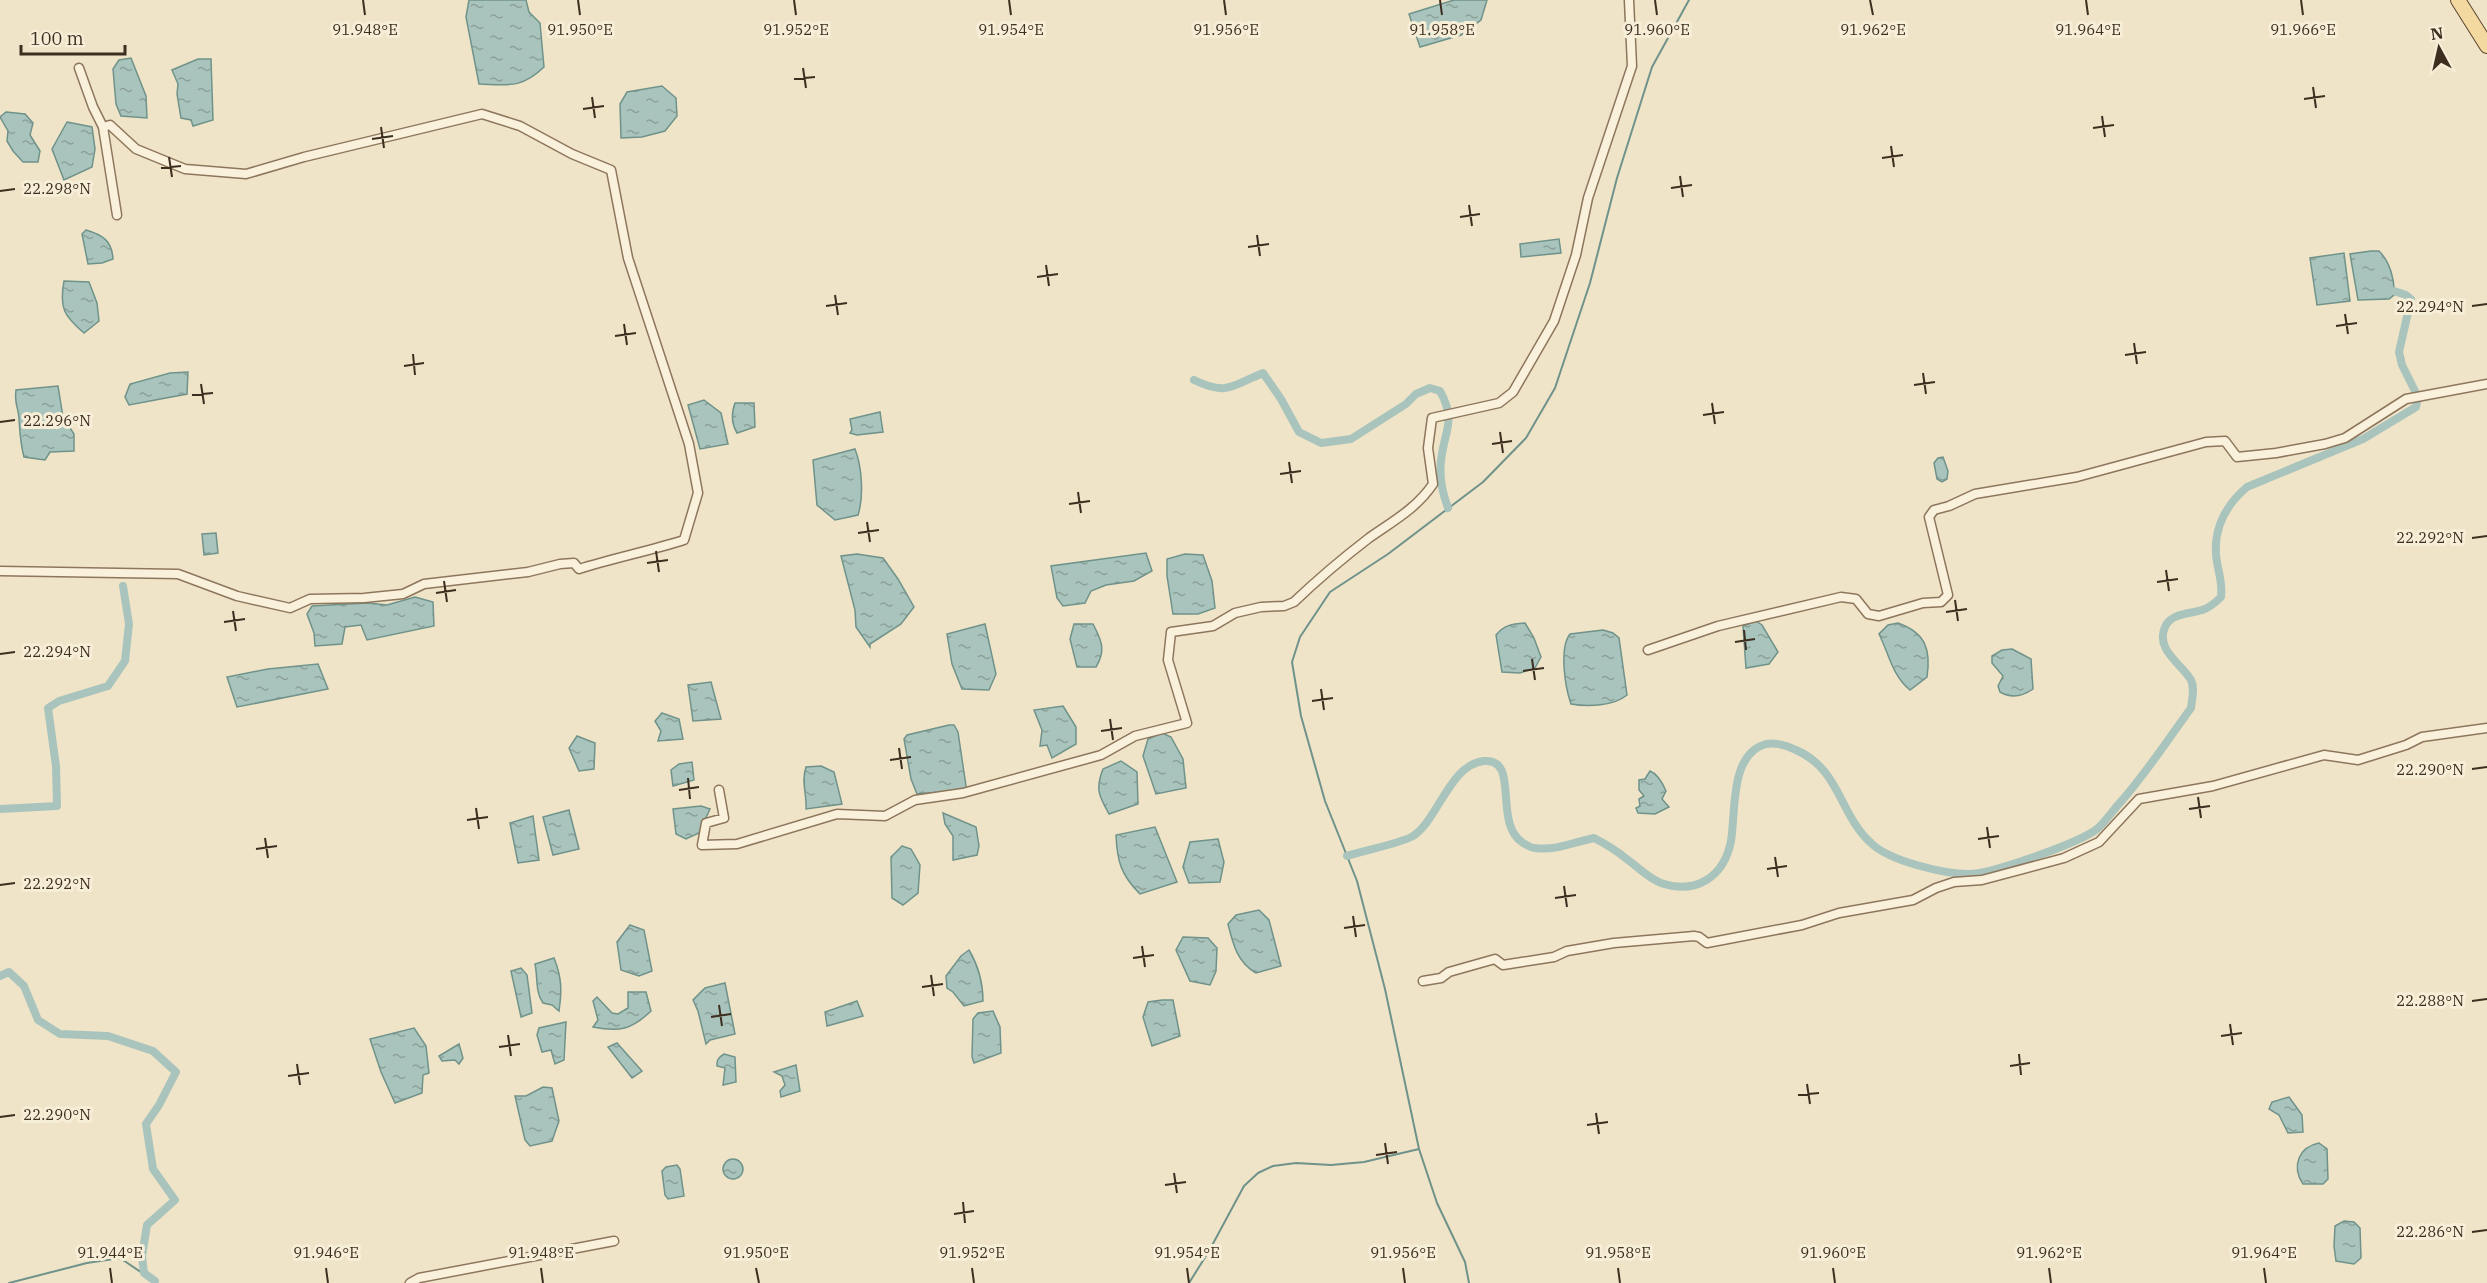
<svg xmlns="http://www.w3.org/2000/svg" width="2487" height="1283" font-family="'IBM Plex Serif',serif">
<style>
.water{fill:url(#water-ripples);stroke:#6f938a;stroke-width:1.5}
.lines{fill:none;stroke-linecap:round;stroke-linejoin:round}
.stream{stroke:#6f938a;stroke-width:2}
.canal{stroke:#a9c4bc;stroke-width:8}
.minor-casing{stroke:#8d765c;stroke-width:11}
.primary-casing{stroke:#5b4430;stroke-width:16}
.minor{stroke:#faf1dc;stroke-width:8}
.primary{stroke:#f3d9a0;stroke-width:14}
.ticks{fill:none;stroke:#3d2e20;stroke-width:2}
.ticks-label{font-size:15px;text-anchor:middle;fill:#3d2e20;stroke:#f7eed8;stroke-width:6;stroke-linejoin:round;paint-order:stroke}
</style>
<defs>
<pattern id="water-ripples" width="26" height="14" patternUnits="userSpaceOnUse" patternTransform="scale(1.5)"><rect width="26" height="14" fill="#a9c4bc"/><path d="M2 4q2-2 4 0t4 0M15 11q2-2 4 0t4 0" fill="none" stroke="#8ba098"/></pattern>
</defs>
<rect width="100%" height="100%" fill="#f0e4c8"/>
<!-- water -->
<g class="water">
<path d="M 469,0 L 526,0 L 529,12 L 540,23 L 544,67 C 521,89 508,85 479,84 L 466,17 Z"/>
<path d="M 1454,0 L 1487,0 L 1481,20 L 1461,35 L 1420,47 L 1409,14 Z"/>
<path d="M 131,58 L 146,96 L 147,118 L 121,116 L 116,104 L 113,69 L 119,60 Z"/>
<path d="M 198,59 L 211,59 L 213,120 L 193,126 L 191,120 L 181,118 L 177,94 L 178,84 L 172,70 Z"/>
<path d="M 662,86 L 676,98 L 677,116 L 665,131 L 642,137 L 621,138 L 620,104 L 627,92 Z"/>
<path d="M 6,112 L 25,114 L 33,123 L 30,135 L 40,151 L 38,162 L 23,162 L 13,151 L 7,141 L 8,131 L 0,117 Z"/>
<path d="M 67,122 L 92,127 L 95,149 L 92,167 L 64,180 L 52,149 Z"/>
<path d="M 86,230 C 103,235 112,241 113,259 L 102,263 L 88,264 L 82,234 Z"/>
<path d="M 1559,239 L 1561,253 L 1521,257 L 1520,244 Z"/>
<path d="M 2371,251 L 2379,251 C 2390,262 2395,280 2394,295 L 2389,299 L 2358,300 L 2350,254 Z"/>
<path d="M 2344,253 L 2350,301 L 2317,305 L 2310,258 Z"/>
<path d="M 64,281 L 89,282 L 97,303 L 99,321 L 84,333 C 64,316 59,308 64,281 Z"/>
<path d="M 188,372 L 187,394 L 129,405 L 125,397 L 130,384 L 170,373 Z"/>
<path d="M 58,386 L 63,417 L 74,434 L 74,451 L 50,452 L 45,460 L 24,457 C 20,442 20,433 19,418 C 18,406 14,403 16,390 Z"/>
<path d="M 704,400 L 721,413 L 728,444 L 700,449 L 688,405 Z"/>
<path d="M 735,403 L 754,403 L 755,427 L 737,433 C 731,423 731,414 735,403 Z"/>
<path d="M 880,412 L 883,432 L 857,435 L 850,433 L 852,430 L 850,419 Z"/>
<path d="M 855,449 C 862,467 864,497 858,515 L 835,520 L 817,505 L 813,460 Z"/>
<path d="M 1943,457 L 1948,471 L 1947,479 L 1942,482 L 1937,479 L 1934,463 L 1938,458 Z"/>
<path d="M 216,533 L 218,553 L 204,555 L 202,534 Z"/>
<path d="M 1146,553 L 1152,571 L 1134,581 L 1106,585 L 1091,591 L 1085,603 L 1063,606 L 1057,598 L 1051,566 Z"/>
<path d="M 857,554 L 883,558 L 898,579 L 914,607 L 901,624 L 870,644 L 870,647 L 856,627 L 855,610 L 841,556 Z"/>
<path d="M 1185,554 L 1203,555 L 1212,581 L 1215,608 L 1198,614 L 1173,614 L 1167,576 L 1167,559 Z"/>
<path d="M 415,597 L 433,602 L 434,626 L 367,640 L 361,625 L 345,627 L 342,644 L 315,646 L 314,633 L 307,614 L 312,606 L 368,603 L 387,605 Z"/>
<path d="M 1756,621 L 1762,625 L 1778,652 L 1769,664 L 1746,668 L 1743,626 Z"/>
<path d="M 1525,623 L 1534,638 L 1541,657 L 1535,668 L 1520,673 L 1502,672 L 1496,635 C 1504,625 1512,624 1525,623 Z"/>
<path d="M 1898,623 C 1926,633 1931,650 1927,677 L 1910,690 C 1892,675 1889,654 1879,634 L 1888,625 Z"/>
<path d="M 985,624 L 996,674 L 989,690 L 962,689 L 952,664 L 947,634 Z"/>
<path d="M 1074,624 L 1093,624 C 1102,641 1106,651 1096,667 L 1077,667 L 1070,639 Z"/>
<path d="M 1603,630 L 1613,633 L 1619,638 L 1627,695 C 1614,706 1588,707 1571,704 C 1565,687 1559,648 1570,634 Z"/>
<path d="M 2012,649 L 2031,659 L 2033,689 C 2023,696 2012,699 2000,692 L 1998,686 L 2003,676 L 1992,663 L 1992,656 L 2002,650 Z"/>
<path d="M 318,664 L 328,689 L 237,707 L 227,677 L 268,669 Z"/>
<path d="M 711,682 L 721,719 L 693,721 L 688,685 Z"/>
<path d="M 1063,706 L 1076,727 L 1076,744 L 1052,758 L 1047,745 L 1040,746 L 1042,730 L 1034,710 Z"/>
<path d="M 662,713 L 679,719 L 683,739 L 658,741 L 661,731 L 655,721 Z"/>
<path d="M 949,725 L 954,725 L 958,732 L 966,786 L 964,790 L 917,794 L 911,779 L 904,739 L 907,735 Z"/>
<path d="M 1162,733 L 1171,737 L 1183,759 L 1186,788 L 1156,794 L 1143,756 L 1148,739 Z"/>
<path d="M 577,736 L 595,743 L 594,769 L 579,771 L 569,748 Z"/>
<path d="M 1121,761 L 1137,772 L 1138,804 L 1109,814 C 1099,796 1095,789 1103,769 Z"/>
<path d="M 692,762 L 694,780 L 673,786 L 671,770 L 679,764 Z"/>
<path d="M 821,766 L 834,772 L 842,804 L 806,809 C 807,794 801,782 806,767 Z"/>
<path d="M 1650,771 C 1658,774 1663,784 1666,791 L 1662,799 L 1669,807 L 1655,814 L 1638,813 L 1636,808 L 1640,806 L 1639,799 L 1644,796 L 1639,790 L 1639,780 L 1645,779 Z"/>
<path d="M 701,806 L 710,809 L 699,833 L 686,839 L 676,834 L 673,809 Z"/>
<path d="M 569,810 L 579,849 L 553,855 L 543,817 Z"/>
<path d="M 943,813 L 976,827 L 979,846 L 977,855 L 953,860 L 953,836 L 945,824 Z"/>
<path d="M 533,816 L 539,860 L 518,863 L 510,823 Z"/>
<path d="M 1155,827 L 1177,882 L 1140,894 C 1121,875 1117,861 1116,835 Z"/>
<path d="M 1218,839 L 1224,862 L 1220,882 L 1189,883 L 1183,867 L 1190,842 Z"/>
<path d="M 902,846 L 911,849 L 920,865 L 918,893 L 903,905 L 892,898 L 891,857 Z"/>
<path d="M 1259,910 L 1269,920 L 1281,966 L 1256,973 C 1237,962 1233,944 1228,924 L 1236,915 Z"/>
<path d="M 630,925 L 644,930 L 652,971 L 639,976 L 621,970 L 617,942 Z"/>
<path d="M 1183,937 L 1208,938 L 1217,948 L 1216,971 L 1210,985 L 1190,981 L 1176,950 Z"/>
<path d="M 969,950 C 979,967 983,982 983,1001 L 964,1006 L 953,992 L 947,988 L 946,976 L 961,956 Z"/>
<path d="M 554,958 C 562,978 562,991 559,1011 L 552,1005 L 543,1003 C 535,992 538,978 535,964 Z"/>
<path d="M 521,968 L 527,975 L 532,1013 L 521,1017 L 511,971 Z"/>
<path d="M 725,983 L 735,1034 L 710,1040 L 706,1044 L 698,1011 L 693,1000 L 705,988 Z"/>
<path d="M 628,992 L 646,992 L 651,1011 C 631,1030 620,1032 593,1027 L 598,1020 L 593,1001 L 597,997 L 612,1013 L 618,1014 L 628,1008 Z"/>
<path d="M 1162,1000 L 1173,1000 L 1180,1036 L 1152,1046 L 1143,1017 L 1148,1002 Z"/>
<path d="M 857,1001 L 863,1016 L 827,1026 L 825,1012 Z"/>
<path d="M 993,1011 L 1000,1027 L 1001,1053 L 974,1063 L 972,1057 L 973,1019 L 978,1013 Z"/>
<path d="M 566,1022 L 564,1060 L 555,1064 L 551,1050 L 542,1052 L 537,1035 L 539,1028 Z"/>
<path d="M 414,1028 L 426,1046 L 429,1073 L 423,1075 L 422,1093 L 395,1103 L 381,1072 L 370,1039 Z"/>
<path d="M 617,1043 L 642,1071 L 632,1078 L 608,1047 Z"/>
<path d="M 459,1044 L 463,1058 L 459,1064 L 455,1060 L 442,1061 L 439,1056 Z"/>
<path d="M 724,1054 L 735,1057 L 736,1082 L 723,1085 L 725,1068 L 717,1066 C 716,1060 719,1057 724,1054 Z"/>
<path d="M 796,1065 L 800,1091 L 781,1097 L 780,1091 L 785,1085 L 782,1076 L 774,1072 Z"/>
<path d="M 543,1087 L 552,1088 L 559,1121 L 552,1141 L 530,1146 L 525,1140 L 515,1096 L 526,1096 Z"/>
<path d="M 2289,1097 L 2302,1115 L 2303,1132 L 2288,1133 L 2279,1115 L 2269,1109 L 2272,1102 Z"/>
<path d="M 2319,1143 L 2327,1149 L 2328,1179 L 2323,1184 L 2303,1184 C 2291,1166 2299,1147 2319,1143 Z"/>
<circle cx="733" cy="1169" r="10"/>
<path d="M 677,1165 L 680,1169 L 684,1196 L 668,1199 L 665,1195 L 662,1171 L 666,1167 Z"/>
<path d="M 2344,1221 L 2354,1222 L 2360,1228 L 2361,1258 L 2354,1264 L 2336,1261 L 2334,1246 L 2335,1226 Z"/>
</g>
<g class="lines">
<!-- stream -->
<g class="stream">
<path d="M 9,1283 L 87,1263 L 120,1258 L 157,1283"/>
<path d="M 1189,1283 L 1209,1251 L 1244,1186 L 1258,1173 L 1273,1166 L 1296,1163 L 1331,1165 L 1364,1162 L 1419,1149"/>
<path d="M 1469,1283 L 1465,1262 L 1437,1203 L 1419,1149 L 1385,989 L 1357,881 L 1325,801 L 1301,716 L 1292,662 L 1300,637 L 1330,592 L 1388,554 L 1483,482 L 1526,438 L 1555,388 L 1590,283 L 1617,178 L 1652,67 L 1689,0"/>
</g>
<!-- canal -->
<g class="canal">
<path d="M 1194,380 C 1227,396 1231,386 1263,373 L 1281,399 L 1299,432 L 1321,443 L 1351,439 L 1406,404 L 1416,394 L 1430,388 L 1440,391 C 1457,422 1444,430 1441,461 C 1439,478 1442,492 1448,508"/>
<path d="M 0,809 L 57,806 L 56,766 L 48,708 L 59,701 L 108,686 L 125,661 L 129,624 L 123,586"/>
<path d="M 1347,856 C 1362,851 1402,843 1413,836 C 1438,820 1450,764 1484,761 C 1521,758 1492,823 1523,843 C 1527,845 1531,848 1535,848 C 1555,851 1575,842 1594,838 C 1606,844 1617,851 1628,860 C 1639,868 1648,878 1661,883 C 1696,895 1724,877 1731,841 C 1736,813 1729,754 1766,744 C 1777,742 1786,745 1796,750 C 1840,769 1839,814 1871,843 C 1889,861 1944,874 1969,874 C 1991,874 2079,843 2097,829 C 2104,823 2111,813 2118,805 C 2145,775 2167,741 2191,708 C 2192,699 2195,688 2191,680 C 2182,664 2155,650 2165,627 C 2171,613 2190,614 2202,610 C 2210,608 2216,602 2221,597 C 2223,580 2217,570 2216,554 C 2214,527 2227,504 2247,487 L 2363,439 L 2416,407 L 2418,397 L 2402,365 L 2399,352 L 2411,299 L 2406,295 L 2394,291"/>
<path d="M 0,976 L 9,972 L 24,986 L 38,1020 L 60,1034 L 108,1036 L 153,1051 L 176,1072 L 159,1105 L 146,1124 L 153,1169 L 175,1200 L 147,1225 L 142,1256 L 144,1273 L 155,1281"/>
</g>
<defs>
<g id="minor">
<path d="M 103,127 L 117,215"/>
<path d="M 0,571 L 178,574 L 237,596 L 290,608 L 310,599 L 364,598 L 403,594 L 424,584 L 528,572 L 560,564 L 574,563 L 579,569 C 614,558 649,551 684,540 L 698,493 L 689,444 L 628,258 L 611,170 L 572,154 L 520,126 L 482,114 L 304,157 L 246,174 L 185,169 L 136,149 L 110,125 L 103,127 L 93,107 L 79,68"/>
<path d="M 1648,650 L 1718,626 L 1841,597 L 1856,599 L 1868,614 L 1879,616 L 1923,603 L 1941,602 L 1948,595 L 1929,517 L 1934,510 L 1949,506 L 1975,494 L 2077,477 L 2206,442 L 2225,441 L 2237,457 L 2276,453 L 2325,444 L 2345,438 L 2406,399 L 2487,384"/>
<path d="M 719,790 L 724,818 L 706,823 L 702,845 L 737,844 L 837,814 L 885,816 L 915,800 L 963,793 L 1101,755 L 1135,736 L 1187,723 L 1168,660 L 1171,632 L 1213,626 L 1235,613 L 1261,607 L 1284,606 L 1294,602 C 1318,579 1343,558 1369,538 C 1393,521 1416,509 1433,484 L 1428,448 L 1432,418 L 1499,403 L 1513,392 L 1554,321 L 1576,255 L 1588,198 L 1632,66 L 1629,0"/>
<path d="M 1423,981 L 1441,978 L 1449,972 L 1495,959 L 1503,965 L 1554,957 L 1567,951 L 1614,943 L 1694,936 L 1699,937 L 1707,943 L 1802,925 L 1839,913 L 1913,900 L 1936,888 L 1954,882 L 1982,880 L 2064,858 L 2099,842 L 2139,799 L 2213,786 L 2324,755 L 2358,760 L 2406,745 L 2422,737 L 2487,728"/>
<path d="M 410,1283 L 419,1278 L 614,1241"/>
</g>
<path id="primary" d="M 2458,0 L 2487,46"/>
</defs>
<!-- minor casing -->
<use href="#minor" class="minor-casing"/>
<!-- primary casing -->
<use href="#primary" class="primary-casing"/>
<!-- minor -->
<use href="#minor" class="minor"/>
<!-- primary -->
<use href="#primary" class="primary"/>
</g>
<!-- ticks -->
<path class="ticks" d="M 363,0 L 365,15M 578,0 L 580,15M 794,0 L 796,15M 1009,0 L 1011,15M 1224,0 L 1226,15M 1440,0 L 1442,15M 1655,0 L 1657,15M 1870,0 L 1873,15M 2086,0 L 2088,15M 2301,0 L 2303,15M 803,68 L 806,88M 794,79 L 815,77M 2313,87 L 2316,108M 592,97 L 595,118M 2304,99 L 2325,96M 583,109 L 604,106M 2102,116 L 2105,137M 381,127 L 384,148M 2093,128 L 2114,125M 372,139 L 393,136M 1891,146 L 1894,167M 169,157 L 172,177M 1882,158 L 1903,155M 161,168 L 181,166M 1680,176 L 1683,197M 1671,188 L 1692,185M 0,191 L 15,189M 1469,205 L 1472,226M 1460,217 L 1480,214M 1257,235 L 1260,256M 1248,247 L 1269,244M 1046,265 L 1049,286M 1037,277 L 1058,274M 835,295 L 838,315M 826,306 L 847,303M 2472,306 L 2487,304M 2345,314 L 2348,334M 624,324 L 627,345M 2336,326 L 2357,323M 615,336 L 636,333M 2134,343 L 2137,364M 413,354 L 415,375M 2125,355 L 2146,352M 404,366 L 424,363M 1923,373 L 1926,394M 201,384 L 204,404M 1914,385 L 1935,382M 192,395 L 213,393M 1712,403 L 1715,424M 1703,415 L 1724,412M 0,422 L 15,420M 1500,432 L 1503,453M 1492,444 L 1512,441M 1289,462 L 1292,483M 1280,474 L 1301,471M 1078,492 L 1081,513M 1069,504 L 1090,501M 867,522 L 870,542M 858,533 L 879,530M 2472,538 L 2487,536M 656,551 L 659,572M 647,563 L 668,560M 2166,570 L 2169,591M 444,581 L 447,602M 2157,582 L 2178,579M 436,593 L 456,590M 1955,600 L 1958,621M 233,611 L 236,631M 1946,612 L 1967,609M 224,622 L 245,619M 1744,630 L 1746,650M 1735,642 L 1755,639M 0,654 L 15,652M 1532,659 L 1535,680M 1523,671 L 1544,668M 1321,689 L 1324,710M 1312,701 L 1333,698M 1110,719 L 1113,740M 1101,731 L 1122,728M 899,748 L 902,769M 890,760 L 911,757M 2472,769 L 2487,767M 688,778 L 690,799M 679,790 L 699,787M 2198,797 L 2201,818M 476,808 L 479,829M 2189,809 L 2210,806M 467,820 L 488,817M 1987,827 L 1990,848M 265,838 L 268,858M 1978,839 L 1999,836M 256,849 L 277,846M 1775,857 L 1778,877M 1767,869 L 1787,866M 0,885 L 15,883M 1564,886 L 1567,907M 1555,898 L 1576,895M 1353,916 L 1356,937M 1344,928 L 1365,925M 1142,946 L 1145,967M 1133,958 L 1154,955M 931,975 L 934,996M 922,987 L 943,984M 2472,1001 L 2487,999M 719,1005 L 722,1026M 711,1017 L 731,1014M 2230,1024 L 2233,1045M 508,1035 L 511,1056M 2221,1036 L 2242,1033M 499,1047 L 520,1044M 2019,1054 L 2021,1075M 297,1064 L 300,1085M 2010,1066 L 2030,1063M 288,1076 L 309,1073M 1807,1084 L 1810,1104M 1798,1095 L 1819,1093M 1596,1113 L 1599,1134M 0,1117 L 15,1115M 1587,1125 L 1608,1122M 1385,1143 L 1388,1164M 1376,1155 L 1397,1152M 1174,1173 L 1177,1193M 1165,1185 L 1186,1182M 963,1202 L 965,1223M 954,1214 L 974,1211M 2472,1232 L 2487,1230M 110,1268 L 112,1283M 326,1268 L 328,1283M 541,1268 L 543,1283M 756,1268 L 759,1283M 972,1268 L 974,1283M 1187,1268 L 1189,1283M 1403,1268 L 1405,1283M 1618,1268 L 1620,1283M 1833,1268 L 1835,1283M 2049,1268 L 2051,1283M 2264,1268 L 2266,1283"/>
<g class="ticks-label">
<text x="365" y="35">91.948°E</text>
<text x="580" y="35">91.950°E</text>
<text x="796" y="35">91.952°E</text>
<text x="1011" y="35">91.954°E</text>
<text x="1226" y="35">91.956°E</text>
<text x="1442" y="35">91.958°E</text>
<text x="1657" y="35">91.960°E</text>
<text x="1873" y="35">91.962°E</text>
<text x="2088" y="35">91.964°E</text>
<text x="2303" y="35">91.966°E</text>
<text x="57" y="194">22.298°N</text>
<text x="2430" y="312">22.294°N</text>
<text x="57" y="426">22.296°N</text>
<text x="2430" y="543">22.292°N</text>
<text x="57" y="657">22.294°N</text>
<text x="2430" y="775">22.290°N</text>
<text x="57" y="889">22.292°N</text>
<text x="2430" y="1006">22.288°N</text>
<text x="57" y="1120">22.290°N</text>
<text x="2430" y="1237">22.286°N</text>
<text x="110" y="1258">91.944°E</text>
<text x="326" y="1258">91.946°E</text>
<text x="541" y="1258">91.948°E</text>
<text x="756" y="1258">91.950°E</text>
<text x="972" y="1258">91.952°E</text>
<text x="1187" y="1258">91.954°E</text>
<text x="1403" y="1258">91.956°E</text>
<text x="1618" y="1258">91.958°E</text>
<text x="1833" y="1258">91.960°E</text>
<text x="2049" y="1258">91.962°E</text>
<text x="2264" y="1258">91.964°E</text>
</g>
<!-- north arrow -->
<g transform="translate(2439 48) rotate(352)" stroke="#f7eed8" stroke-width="4.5" paint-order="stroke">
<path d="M0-4.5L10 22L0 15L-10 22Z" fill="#3d2e20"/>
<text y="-9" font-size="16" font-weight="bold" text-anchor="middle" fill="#3d2e20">N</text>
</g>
<!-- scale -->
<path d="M21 45v9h104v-9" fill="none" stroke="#3d2e20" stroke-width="3"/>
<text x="30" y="45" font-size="18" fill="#3d2e20" stroke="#f7eed8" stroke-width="4.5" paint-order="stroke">100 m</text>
</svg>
